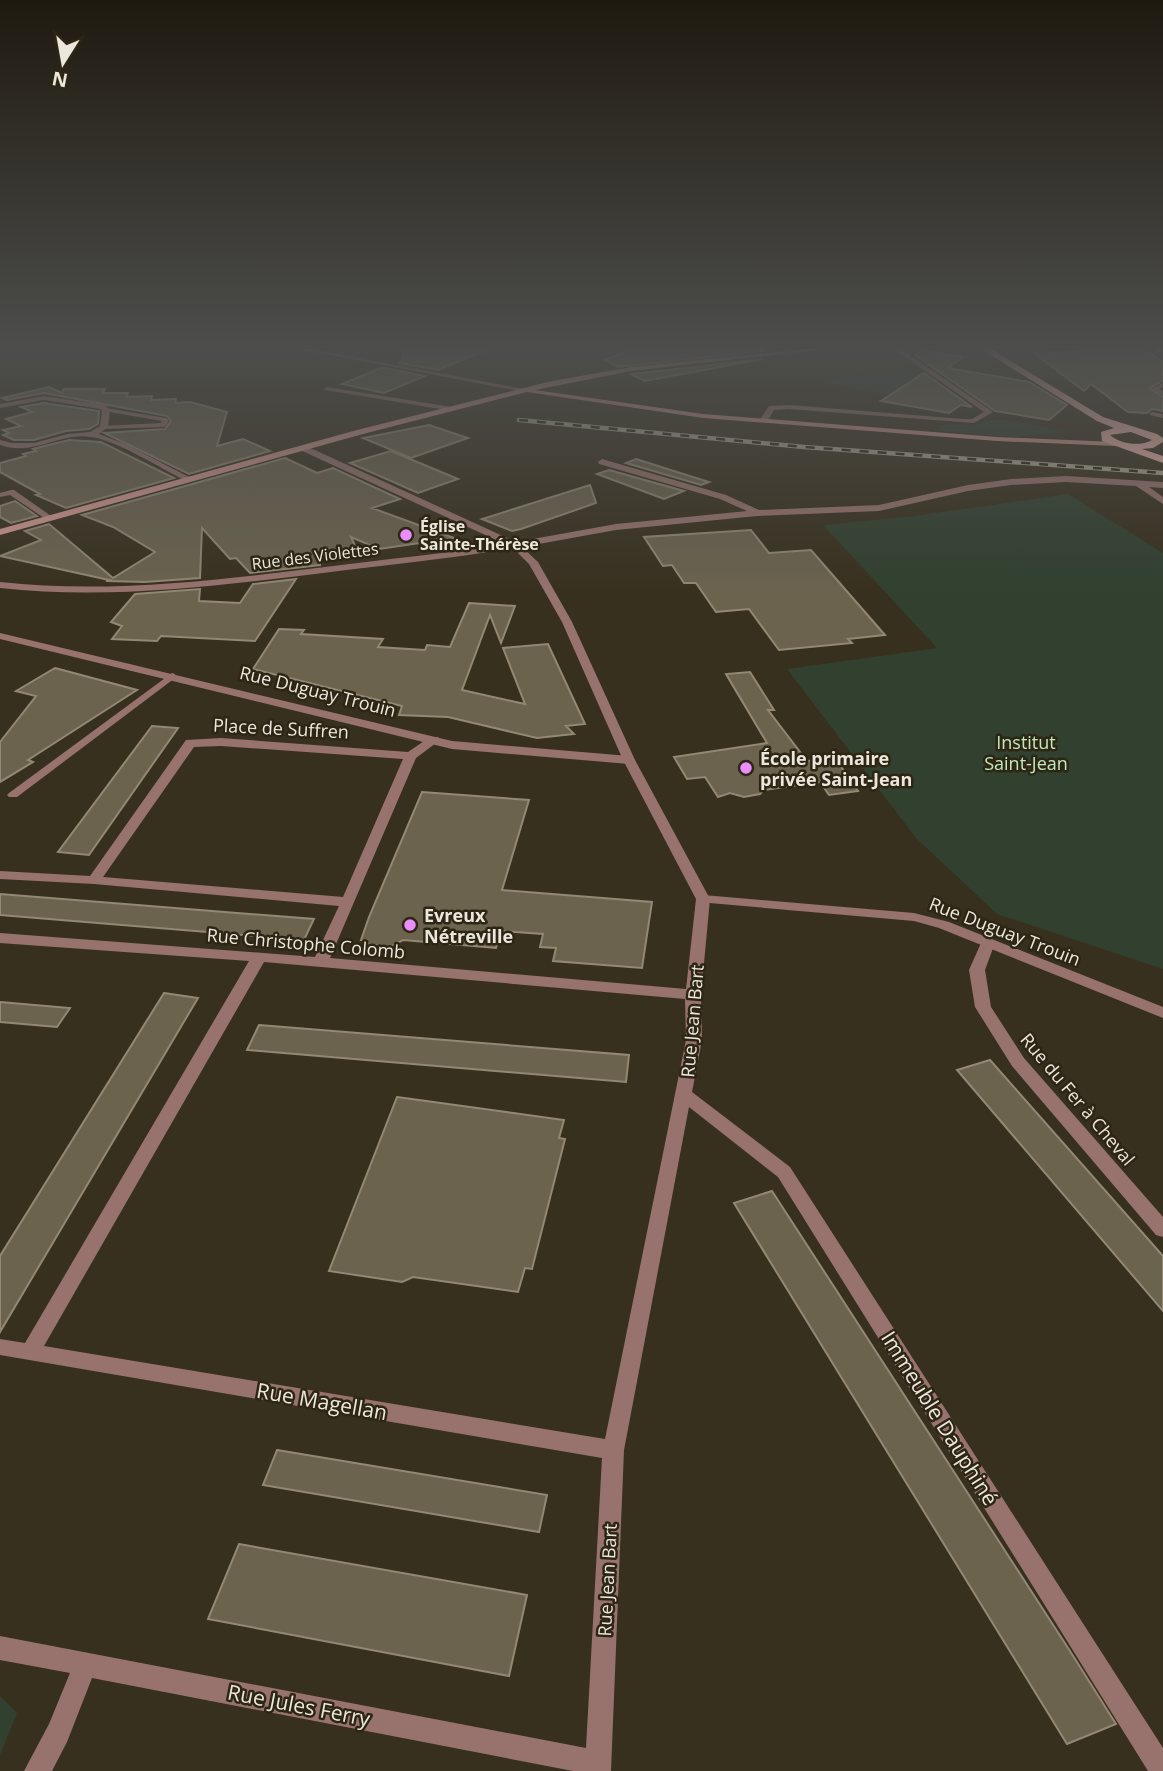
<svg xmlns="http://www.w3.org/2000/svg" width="1163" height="1771" font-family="'Open Sans',sans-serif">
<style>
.green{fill:#31402f}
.building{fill:#6c634f;stroke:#928874;stroke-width:2}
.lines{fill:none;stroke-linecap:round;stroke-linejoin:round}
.service{fill:#98736e;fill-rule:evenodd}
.minor{fill:#98736e;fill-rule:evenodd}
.tertiary{fill:#98736e;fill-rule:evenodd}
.secondary{fill:#d39891;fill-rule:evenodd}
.primary{fill:#f6b9b2;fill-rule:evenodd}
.rail-casing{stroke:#b1ab9e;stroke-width:4.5}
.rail{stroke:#2e2614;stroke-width:2.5;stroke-dasharray:9;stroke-linecap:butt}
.poi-dot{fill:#eb8dfc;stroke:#2e2614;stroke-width:2.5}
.labels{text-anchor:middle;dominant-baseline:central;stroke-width:5;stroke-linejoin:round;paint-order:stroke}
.far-poi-label{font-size:16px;font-weight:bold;fill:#ece7dc;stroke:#2e2614;text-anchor:start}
.far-street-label{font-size:16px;fill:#ece7dc;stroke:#2e2614}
.street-label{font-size:18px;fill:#ece7dc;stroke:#2e2614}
.park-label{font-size:18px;fill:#c0e9bb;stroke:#2e2614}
.poi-label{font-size:18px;font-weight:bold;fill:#ece7dc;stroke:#2e2614;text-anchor:start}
.near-street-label{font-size:21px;fill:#ece7dc;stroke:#2e2614}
</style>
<rect width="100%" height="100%" fill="#38301e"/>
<!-- green -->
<g class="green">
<path d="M 895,372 L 926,374 L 959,399 L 867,392 L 840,384 L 828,384 L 821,380 Z"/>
<path d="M 1002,419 L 1070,432 L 1014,437 L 939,431 L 941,425 L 969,425 Z"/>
<path d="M 1068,494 L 1163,553 L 1163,969 L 997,914 L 916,838 L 787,669 L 937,648 L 823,525 L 914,516 Z"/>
<path d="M 0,1696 L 17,1713 L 0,1755 Z"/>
</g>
<!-- building -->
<g class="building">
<path d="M 404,349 L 489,349 L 438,370 L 399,363 L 403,361 Z"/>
<path d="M 625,349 L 763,349 L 763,351 L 618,367 L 605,360 L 625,352 Z"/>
<path d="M 1143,349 L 1163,362 L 1163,381 L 1149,388 L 1163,397 L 1163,411 L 1152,409 L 1147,413 L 1128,412 L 1091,384 L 1084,391 L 1034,353 Z"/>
<path d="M 923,350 L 963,357 L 948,368 L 1029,382 L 1067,405 L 1049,420 L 995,411 L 915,355 Z"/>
<path d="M 763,359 L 645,381 L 631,374 Z"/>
<path d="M 381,368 L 385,368 L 425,376 L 384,393 L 342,384 Z"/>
<path d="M 924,373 L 972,407 L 961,405 L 949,413 L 881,401 Z"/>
<path d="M 49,387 L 62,393 L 64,389 L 105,389 L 103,393 L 128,393 L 126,397 L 152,396 L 151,400 L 176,399 L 175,403 L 190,402 L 227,412 L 217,446 L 243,439 L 270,451 L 189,474 L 104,433 L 165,429 L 171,421 L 167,416 L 44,393 L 7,400 L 2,398 Z"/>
<path d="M 44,403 L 99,411 L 98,424 L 89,429 L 66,431 L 34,440 L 14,440 L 3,435 L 9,433 L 3,430 L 21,426 L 6,419 L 32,412 L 21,407 Z"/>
<path d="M 429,425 L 468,438 L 411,458 L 363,438 Z"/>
<path d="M 69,440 L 101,442 L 174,478 L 66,508 L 36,495 L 40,494 L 0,472 L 0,463 L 26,456 L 23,454 L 36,451 L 33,449 Z"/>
<path d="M 391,451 L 458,479 L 418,493 L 350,463 Z"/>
<path d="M 285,458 L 317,473 L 333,468 L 400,499 L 372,508 L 454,538 L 379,549 L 351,537 L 358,552 L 320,557 L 320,565 L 250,573 L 236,558 L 230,559 L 202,528 L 200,578 L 145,582 L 106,581 L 109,580 L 0,556 L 41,540 L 25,531 L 49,524 L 113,578 L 155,552 L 113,527 L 82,515 Z"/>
<path d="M 636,459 L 709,482 L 701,485 L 626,463 Z"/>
<path d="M 609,470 L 684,491 L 664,499 L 597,474 Z"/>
<path d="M 590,485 L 596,503 L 521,529 L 512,531 L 482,519 Z"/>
<path d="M 15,501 L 37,516 L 11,523 L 0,517 L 0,506 Z"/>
<path d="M 751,530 L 769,553 L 811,550 L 885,635 L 848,639 L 852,643 L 779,650 L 749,609 L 716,612 L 696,583 L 684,583 L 672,565 L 663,566 L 644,537 Z"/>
<path d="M 296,579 L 255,641 L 161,636 L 157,641 L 112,639 L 122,626 L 111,622 L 135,594 L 200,589 L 199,601 L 240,603 L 253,584 Z"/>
<path d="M 469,603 L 515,606 L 501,643 L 490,615 L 462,690 L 525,704 L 503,648 L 548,644 L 585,724 L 566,726 L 574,734 L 537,738 L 448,717 L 399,715 L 402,706 L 253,669 L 279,629 L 304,630 L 301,634 L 383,639 L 378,647 L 425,650 L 427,645 L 450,647 Z"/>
<path d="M 55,668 L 137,690 L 28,760 L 33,762 L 0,782 L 0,742 L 36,696 L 16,691 Z"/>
<path d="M 750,672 L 774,710 L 768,710 L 807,761 L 835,758 L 858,791 L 829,795 L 820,782 L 764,790 L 760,794 L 744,797 L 730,793 L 718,797 L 705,777 L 687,779 L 674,757 L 767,743 L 726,674 Z"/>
<path d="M 152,726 L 178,728 L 89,855 L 58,852 Z"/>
<path d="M 422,792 L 529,800 L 502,890 L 652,902 L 642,968 L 553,961 L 556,948 L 540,947 L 543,934 L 501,931 L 496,948 L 403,940 L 390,947 L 365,944 L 367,940 L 361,940 L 369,917 Z"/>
<path d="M 0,894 L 314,919 L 304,940 L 0,915 Z"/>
<path d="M 164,993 L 198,998 L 0,1332 L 0,1256 Z"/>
<path d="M 0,1002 L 70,1008 L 57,1027 L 0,1022 Z"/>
<path d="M 259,1025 L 629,1055 L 626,1082 L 247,1050 Z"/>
<path d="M 990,1060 L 1163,1256 L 1163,1311 L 957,1070 Z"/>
<path d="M 397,1097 L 564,1120 L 559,1138 L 565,1139 L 532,1269 L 525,1268 L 518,1292 L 413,1277 L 402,1282 L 329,1271 Z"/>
<path d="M 772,1191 L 1070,1651 L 1116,1724 L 1067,1744 L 734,1203 Z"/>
<path d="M 277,1450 L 547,1495 L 539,1532 L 263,1485 Z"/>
<path d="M 239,1544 L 527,1595 L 509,1676 L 208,1619 Z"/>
</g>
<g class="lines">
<!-- service -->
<g class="service">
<path d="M 1155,349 L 1163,349 L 1163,352 L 1155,351 Z"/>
<path d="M 1163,383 L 1163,387 L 1159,389 L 1163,391 L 1163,395 L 1151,389 Z"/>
<path d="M 327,387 L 452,407 L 455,409 L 452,411 L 325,390 L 324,389 Z"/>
<path d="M 106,408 L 166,418 L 169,420 L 166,426 L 164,427 L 104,429 L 102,428 L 102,426 L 161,423 L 162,421 L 104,411 L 103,410 Z"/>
<path d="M 1152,412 L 1163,414 L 1163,418 L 1150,415 L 1150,413 Z"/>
<path d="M 11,490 L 14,490 L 54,518 L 47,520 L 10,495 L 0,497 L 0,493 Z"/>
<path d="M 172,673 L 175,674 L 175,678 L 17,797 L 9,797 L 7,795 L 9,793 Z"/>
</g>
<!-- minor -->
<g class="minor">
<path d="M 894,349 L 901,349 L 993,412 L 974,423 L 789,409 L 774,410 L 766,423 L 759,421 L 769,406 L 789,405 L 963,419 L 972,419 L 984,412 Z"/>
<path d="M 44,396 L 105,405 L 110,410 L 108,427 L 99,434 L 127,445 L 193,479 L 186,481 C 162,469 116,440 91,437 C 59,432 35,457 0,445 L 0,440 L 12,443 L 34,443 L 67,434 L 90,432 L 100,426 L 102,411 L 100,409 L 44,400 L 0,408 L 0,404 Z"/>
<path d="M 300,446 L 306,446 L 516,542 L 616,524 L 747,511 L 720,499 L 599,464 L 598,462 L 602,459 L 726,495 L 759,510 L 879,505 L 968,485 L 1011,479 L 1066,476 L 1163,482 L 1163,488 L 1149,487 L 1163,497 L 1163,504 L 1136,486 L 1066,482 L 1011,485 L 968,491 L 879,511 L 757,516 L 616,530 L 522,547 L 538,562 L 572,622 L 635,760 L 710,899 L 701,995 L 702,1040 L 692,1092 L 790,1167 L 1163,1748 L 1163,1771 L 1148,1771 L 778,1177 L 689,1107 L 624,1450 L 611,1771 L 573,1771 L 92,1678 L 67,1742 L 52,1771 L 24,1771 L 49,1724 L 70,1673 L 0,1660 L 0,1636 L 586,1748 L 602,1458 L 0,1355 L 0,1339 L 25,1343 L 249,961 L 0,943 L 0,933 L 315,957 L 339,906 L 94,884 L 0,879 L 0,871 L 90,876 L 186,740 L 221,738 L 408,752 L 430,737 L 438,737 L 440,740 L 416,758 L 330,958 L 686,989 L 696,899 L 623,760 L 562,622 L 529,564 L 513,548 C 450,559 386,565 323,573 C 216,586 108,600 0,588 L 0,582 C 109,594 217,580 325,567 C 385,559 445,554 505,544 L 300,450 ZM 221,746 L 403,759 L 343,897 L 103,877 L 194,747 ZM 264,962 L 685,999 L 686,1040 L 605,1439 L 44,1346 Z"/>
<path d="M 988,938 L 995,943 L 985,970 L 991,1007 L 1024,1058 L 1163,1217 L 1163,1237 L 1156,1235 L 1012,1066 L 975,1007 L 969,970 L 981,943 Z"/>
</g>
<!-- tertiary -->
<g class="tertiary">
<path d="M 298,349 L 312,349 L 529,390 L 525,392 Z"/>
<path d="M 0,633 L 452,741 L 629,756 L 635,760 L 629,764 L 452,749 L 0,639 Z"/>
<path d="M 703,895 L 914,913 L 949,922 L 1163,1007 L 1163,1018 L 939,928 L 914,921 L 698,902 L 696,899 L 698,896 Z"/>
</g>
<!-- secondary -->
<path class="secondary" d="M 804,349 L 826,349 L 631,371 L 535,390 L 703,414 L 997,437 L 1116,442 L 1120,444 L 1116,446 L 997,441 L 703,418 L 527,392 L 363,434 L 0,535 L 0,529 L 357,430 L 552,381 L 631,367 Z"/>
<!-- primary -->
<path class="primary" d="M 981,349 L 991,349 L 1103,417 L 1157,434 L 1163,438 L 1163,442 L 1153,448 L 1142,449 L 1163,456 L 1163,463 L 1102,441 L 1101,432 L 1114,428 L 1097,421 ZM 1131,432 L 1152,440 C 1140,447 1120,444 1110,435 Z"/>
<defs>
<path id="rail" d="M 519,420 L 804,447 L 1163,473"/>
</defs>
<!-- rail casing -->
<use href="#rail" class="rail-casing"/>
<!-- rail -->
<use href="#rail" class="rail"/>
</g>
<!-- sky -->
<linearGradient id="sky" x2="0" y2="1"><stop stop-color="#1f1a10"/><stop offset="0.58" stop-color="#4d4e4c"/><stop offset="1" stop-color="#4d4e4c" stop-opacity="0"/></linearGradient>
<rect width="1163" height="597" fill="url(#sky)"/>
<!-- markers -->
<g class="poi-dot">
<circle cx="406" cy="535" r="7"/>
<circle cx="746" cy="768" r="7"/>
<circle cx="410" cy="925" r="7"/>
</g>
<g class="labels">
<!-- far-poi labels -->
<g class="far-poi-label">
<text x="420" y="526">Église<tspan x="420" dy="18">Sainte-Thérèse</tspan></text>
</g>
<!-- far-street labels -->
<g class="far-street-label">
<text transform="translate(315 556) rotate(-7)">Rue des Violettes</text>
</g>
<!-- street labels -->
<g class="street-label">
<text transform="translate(318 691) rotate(14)">Rue Duguay Trouin</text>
<text transform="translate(281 728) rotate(3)">Place de Suffren</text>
<text transform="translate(1005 931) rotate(21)">Rue Duguay Trouin</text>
<text transform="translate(306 943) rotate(5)">Rue Christophe Colomb</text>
<text transform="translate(692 1021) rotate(-85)">Rue Jean Bart</text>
<text transform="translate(1078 1099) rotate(50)">Rue du Fer à Cheval</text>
<text transform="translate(607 1580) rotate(-87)">Rue Jean Bart</text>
</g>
<!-- park labels -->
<g class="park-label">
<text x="1026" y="742">Institut<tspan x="1026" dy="21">Saint-Jean</tspan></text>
</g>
<!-- poi labels -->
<g class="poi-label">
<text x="760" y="758">École primaire<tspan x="760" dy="21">privée Saint-Jean</tspan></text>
<text x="424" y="915">Evreux<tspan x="424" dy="21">Nétreville</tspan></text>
</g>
<!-- near-street labels -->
<g class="near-street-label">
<text transform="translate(322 1401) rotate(10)">Rue Magellan</text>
<text transform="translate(940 1418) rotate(58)">Immeuble Dauphiné</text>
<text transform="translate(299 1705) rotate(11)">Rue Jules Ferry</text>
</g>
</g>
<!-- north arrow -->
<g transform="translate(63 63) rotate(191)" stroke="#2e2614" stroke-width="5" paint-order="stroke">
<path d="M0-5L12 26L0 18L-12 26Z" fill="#ece7dc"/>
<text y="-10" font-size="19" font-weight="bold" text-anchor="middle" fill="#ece7dc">N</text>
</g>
</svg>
